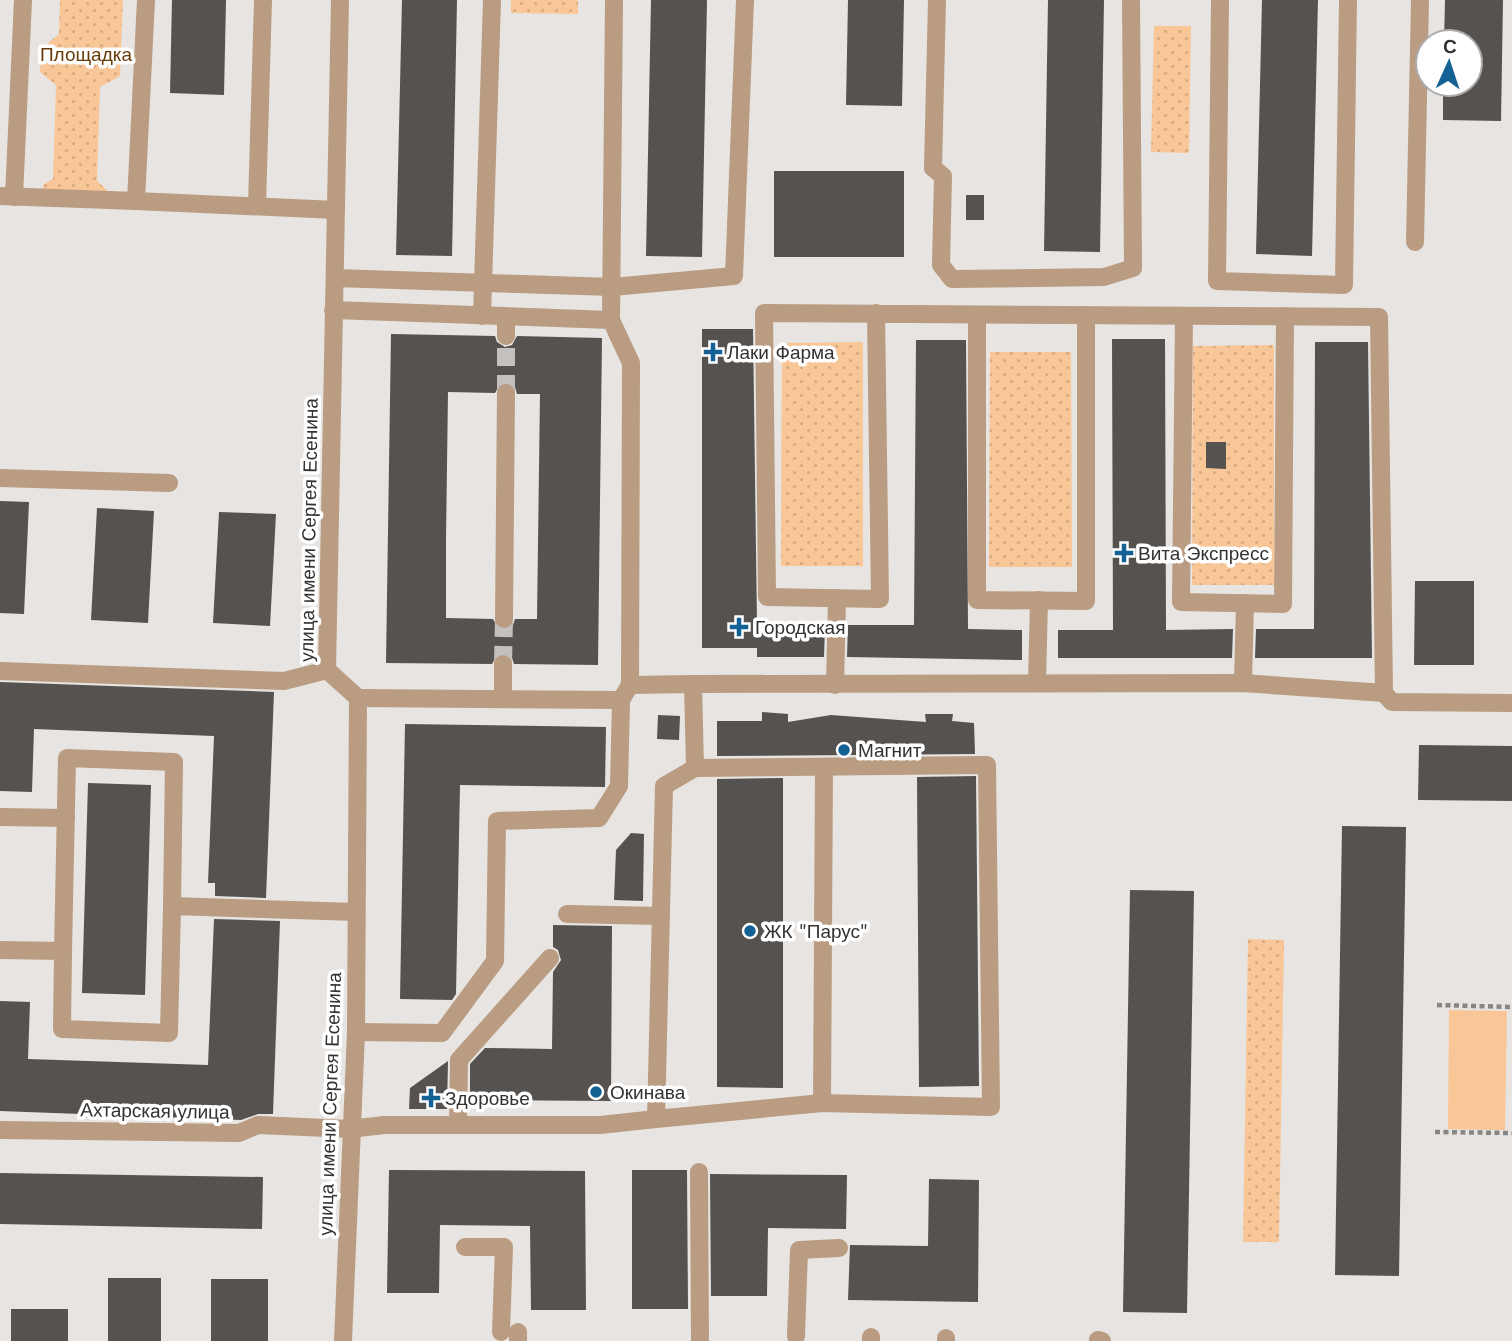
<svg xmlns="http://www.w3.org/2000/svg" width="1512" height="1341" font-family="'Work Sans',sans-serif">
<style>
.grass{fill:#f9c697}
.park{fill:url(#park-dots)}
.building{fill:#555250;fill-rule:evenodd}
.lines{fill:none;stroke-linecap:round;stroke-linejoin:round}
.minor-tunnel{stroke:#c3c0be;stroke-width:18;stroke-dasharray:18 9;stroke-linecap:butt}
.path{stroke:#888684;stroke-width:4.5;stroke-dasharray:5 3.5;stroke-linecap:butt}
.minor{stroke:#b99c82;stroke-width:18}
.poi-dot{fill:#146295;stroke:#fff;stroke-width:2.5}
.labels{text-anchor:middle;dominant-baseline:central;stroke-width:7;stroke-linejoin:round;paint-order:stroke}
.park-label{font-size:19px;fill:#673c08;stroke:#fff}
.poi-label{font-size:19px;fill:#333231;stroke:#fff;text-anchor:start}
.street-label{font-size:19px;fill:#333231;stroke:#fff}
</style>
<defs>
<pattern id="park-dots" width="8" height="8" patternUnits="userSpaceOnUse" patternTransform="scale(1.75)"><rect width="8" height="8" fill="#f9c697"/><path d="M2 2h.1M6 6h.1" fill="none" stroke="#d6ab83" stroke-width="1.8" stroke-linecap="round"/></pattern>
</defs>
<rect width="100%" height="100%" fill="#e7e4e1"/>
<!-- grass -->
<path class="grass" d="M 1449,1010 L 1507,1011 L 1505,1130 L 1448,1129 Z"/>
<!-- park -->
<g class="park">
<path d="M 60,0 L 123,0 L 120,76 L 100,87 L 97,181 L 107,190 L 103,197 L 43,193 L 43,185 L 53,179 L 56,85 L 40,72 L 41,49 L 59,34 Z"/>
<path d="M 511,0 L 578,0 L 578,14 L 511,13 Z"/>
<path d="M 1154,26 L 1191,26 L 1189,153 L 1151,152 Z"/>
<path d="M 863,342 L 863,566 L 781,566 L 782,343 Z"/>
<path d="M 1274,345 L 1274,585 L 1192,585 L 1193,346 Z"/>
<path d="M 990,352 L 1071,352 L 1072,567 L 989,567 Z"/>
<path d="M 1248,939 L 1284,940 L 1279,1242 L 1243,1242 Z"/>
</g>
<!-- building -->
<g class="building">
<path d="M 172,0 L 226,0 L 224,95 L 170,93 Z"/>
<path d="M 402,0 L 457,0 L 452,256 L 396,255 Z"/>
<path d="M 651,0 L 707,0 L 702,257 L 646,256 Z"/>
<path d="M 848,0 L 904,0 L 902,106 L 846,105 Z"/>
<path d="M 1048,0 L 1104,0 L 1100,252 L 1044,251 Z"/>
<path d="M 1262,0 L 1318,0 L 1312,256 L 1256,254 Z"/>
<path d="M 1445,0 L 1503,0 L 1501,121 L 1443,120 L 1443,84 L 1470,84 L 1470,42 L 1444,42 Z"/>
<rect x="774" y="171" width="130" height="86"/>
<rect x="966" y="195" width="18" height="25"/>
<path d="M 702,329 L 753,329 L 757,625 L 825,625 L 824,657 L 757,657 L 757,648 L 702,648 Z"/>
<path d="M 391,334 L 495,336 L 497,342 L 505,347 L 512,345 L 517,336 L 602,338 L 598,665 L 514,664 L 512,658 L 504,653 L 497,655 L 492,664 L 386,663 ZM 507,382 L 515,387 L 517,394 L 540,394 L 537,619 L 515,619 L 513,625 L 505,630 L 498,628 L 493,619 L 446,618 L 446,539 L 448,392 L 495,393 L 500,384 Z"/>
<path d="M 1112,339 L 1165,339 L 1166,630 L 1233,629 L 1232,658 L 1058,658 L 1058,630 L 1113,630 Z"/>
<path d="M 916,340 L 966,340 L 968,629 L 1022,630 L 1022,660 L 847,657 L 848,625 L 914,625 Z"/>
<path d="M 1315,342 L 1368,342 L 1372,658 L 1255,658 L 1256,629 L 1314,629 Z"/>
<path d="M 1206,442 L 1226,442 L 1226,469 L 1206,468 Z"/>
<path d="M 0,501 L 29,502 L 24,614 L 0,613 Z"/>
<path d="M 97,508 L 154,511 L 148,623 L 91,620 Z"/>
<path d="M 219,512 L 276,514 L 270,626 L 213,623 Z"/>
<path d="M 1415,581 L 1474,581 L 1474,665 L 1414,665 Z"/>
<path d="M 0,682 L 274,692 L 266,898 L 215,896 L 215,883 L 208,883 L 214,736 L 34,729 L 32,792 L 0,791 Z"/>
<path d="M 762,712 L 788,714 L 788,722 L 831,715 L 926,722 L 925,714 L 953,714 L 952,721 L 974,723 L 975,754 L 717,756 L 717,721 L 762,721 Z"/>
<path d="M 658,715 L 680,716 L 679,740 L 657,739 Z"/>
<path d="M 405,724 L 606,727 L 605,787 L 460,785 L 456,994 L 452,1000 L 400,999 Z"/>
<path d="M 1419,745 L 1512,746 L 1512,801 L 1418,800 Z"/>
<path d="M 976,776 L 979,1086 L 919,1087 L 917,777 Z"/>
<path d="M 783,778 L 783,1088 L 717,1087 L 717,779 Z"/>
<path d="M 88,783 L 151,785 L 145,995 L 82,993 Z"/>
<path d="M 1342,826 L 1406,827 L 1399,1276 L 1335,1275 Z"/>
<path d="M 631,833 L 644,834 L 643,901 L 614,900 L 616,850 Z"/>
<path d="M 1130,890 L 1194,891 L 1187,1313 L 1123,1312 Z"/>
<path d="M 214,919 L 280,921 L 273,1114 L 258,1114 L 241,1120 L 0,1111 L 0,1001 L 30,1002 L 28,1059 L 208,1065 Z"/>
<path d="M 553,925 L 612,926 L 611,1101 L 470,1100 L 470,1064 L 485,1048 L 552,1049 L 553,972 L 561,960 L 558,950 L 553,947 Z"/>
<path d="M 448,1061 L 447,1109 L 409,1109 L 410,1088 Z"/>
<path d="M 389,1170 L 585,1171 L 586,1310 L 531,1310 L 530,1226 L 440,1225 L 439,1293 L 387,1293 Z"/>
<path d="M 632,1170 L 687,1170 L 688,1309 L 632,1309 Z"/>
<path d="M 0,1173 L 263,1177 L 262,1229 L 0,1224 Z"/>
<path d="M 710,1174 L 847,1175 L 846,1229 L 768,1228 L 767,1296 L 711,1296 Z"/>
<path d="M 929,1179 L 979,1180 L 978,1302 L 848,1300 L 850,1245 L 928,1246 Z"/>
<rect x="108" y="1278" width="53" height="63"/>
<rect x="211" y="1279" width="57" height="62"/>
<rect x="11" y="1309" width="57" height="32"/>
</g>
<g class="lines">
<!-- minor-tunnel -->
<g class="minor-tunnel">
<path d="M 506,393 L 506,336"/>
<path d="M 503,664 L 504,619"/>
</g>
<!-- path -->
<g class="path">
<path d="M 1437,1005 L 1512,1007"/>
<path d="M 1435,1132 L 1512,1133"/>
</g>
<!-- minor -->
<g class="minor">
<path d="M 146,0 L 136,201 L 336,210"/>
<path d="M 340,0 L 327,670 L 358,698 L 356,1032 L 343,1341"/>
<path d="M 937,0 L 933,168 L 943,176 L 941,265 L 952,279 L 1104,277 L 1133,268 L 1131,0"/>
<path d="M 1220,0 L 1217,281 L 1344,285 L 1348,0"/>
<path d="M 0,196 L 136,201"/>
<path d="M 14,197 L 23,0"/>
<path d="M 257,206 L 263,0"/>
<path d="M 1415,242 L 1420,0"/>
<path d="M 335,278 L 612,287 L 734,276 L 745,0"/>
<path d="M 333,310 L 611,320 L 631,363 L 630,685"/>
<path d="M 876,313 L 880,599 L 767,597 L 764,313 L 1379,317 L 1384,693"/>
<path d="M 977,315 L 977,600 L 1086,601 L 1086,315"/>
<path d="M 482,316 L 492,0"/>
<path d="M 1184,316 L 1181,602 L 1283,604 L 1285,316"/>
<path d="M 506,317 L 506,336"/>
<path d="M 611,320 L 614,0"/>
<path d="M 0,478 L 169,483"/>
<path d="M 504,619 L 506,393"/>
<path d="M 0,671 L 284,681 L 327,670"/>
<path d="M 1037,682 L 1039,600"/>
<path d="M 1243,683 L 1245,603"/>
<path d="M 693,684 L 695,768"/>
<path d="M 835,685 L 837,598"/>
<path d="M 358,698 L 621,700 L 630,685 L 693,684 L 1243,683 L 1384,693 L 1392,702 L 1512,703"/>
<path d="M 503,698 L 503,664"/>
<path d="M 0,817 L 66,818"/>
<path d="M 567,914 L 661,916"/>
<path d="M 0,950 L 63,951 L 62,1029 L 169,1033 L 172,906 L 356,912"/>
<path d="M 63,951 L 67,758 L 174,762 L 172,906"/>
<path d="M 356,1032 L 442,1033 L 495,961 L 497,821 L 599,818 L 619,786 L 621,700"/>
<path d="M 822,1103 L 824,767"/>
<path d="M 458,1125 L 459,1060 L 550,958"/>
<path d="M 0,1130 L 239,1133 L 258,1125 L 350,1129 L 384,1125 L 600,1125 L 656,1119 L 664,786 L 695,768 L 987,765 L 991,1107 L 822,1103 L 656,1119"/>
<path d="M 699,1172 L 700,1341"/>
<path d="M 465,1247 L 504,1247 L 501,1332"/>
<path d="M 796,1336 L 799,1250 L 839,1248"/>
<path d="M 871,1337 L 871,1341"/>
<path d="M 1098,1340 L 1102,1341"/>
<path d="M 518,1341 L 518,1332"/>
<path d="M 946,1341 L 946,1338"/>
</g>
</g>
<!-- markers -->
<g class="poi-dot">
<path d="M709.5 341.5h7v7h7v7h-7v7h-7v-7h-7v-7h7z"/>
<path d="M1120.5 542.5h7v7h7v7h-7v7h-7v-7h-7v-7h7z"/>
<path d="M735.5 616.5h7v7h7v7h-7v7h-7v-7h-7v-7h7z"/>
<circle cx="844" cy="750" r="7"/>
<circle cx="750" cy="931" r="7"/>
<circle cx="596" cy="1092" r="7"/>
<path d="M427.5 1087.5h7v7h7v7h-7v7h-7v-7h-7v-7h7z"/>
</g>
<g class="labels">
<!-- park labels -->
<g class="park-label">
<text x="86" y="54">Площадка</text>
</g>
<!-- poi labels -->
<g class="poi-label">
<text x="727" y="352">Лаки Фарма</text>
<text x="1138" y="553">Вита Экспресс</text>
<text x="755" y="627">Городская</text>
<text x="858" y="750">Магнит</text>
<text x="764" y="931">ЖК "Парус"</text>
<text x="610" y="1092">Окинава</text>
<text x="445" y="1098">Здоровье</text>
</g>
<!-- street labels -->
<g class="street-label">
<text transform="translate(309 530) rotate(-89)">улица имени Сергея Есенина</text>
<text transform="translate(330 1104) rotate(-88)">улица имени Сергея Есенина</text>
<text transform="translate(155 1111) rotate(1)">Ахтарская улица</text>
</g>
</g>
<!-- north arrow -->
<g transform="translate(1449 63) rotate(3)"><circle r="33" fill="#ffffff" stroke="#adadad" stroke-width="2"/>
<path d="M0-5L12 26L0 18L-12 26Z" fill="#146295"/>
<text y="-10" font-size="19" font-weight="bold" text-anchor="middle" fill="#333231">С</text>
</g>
</svg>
